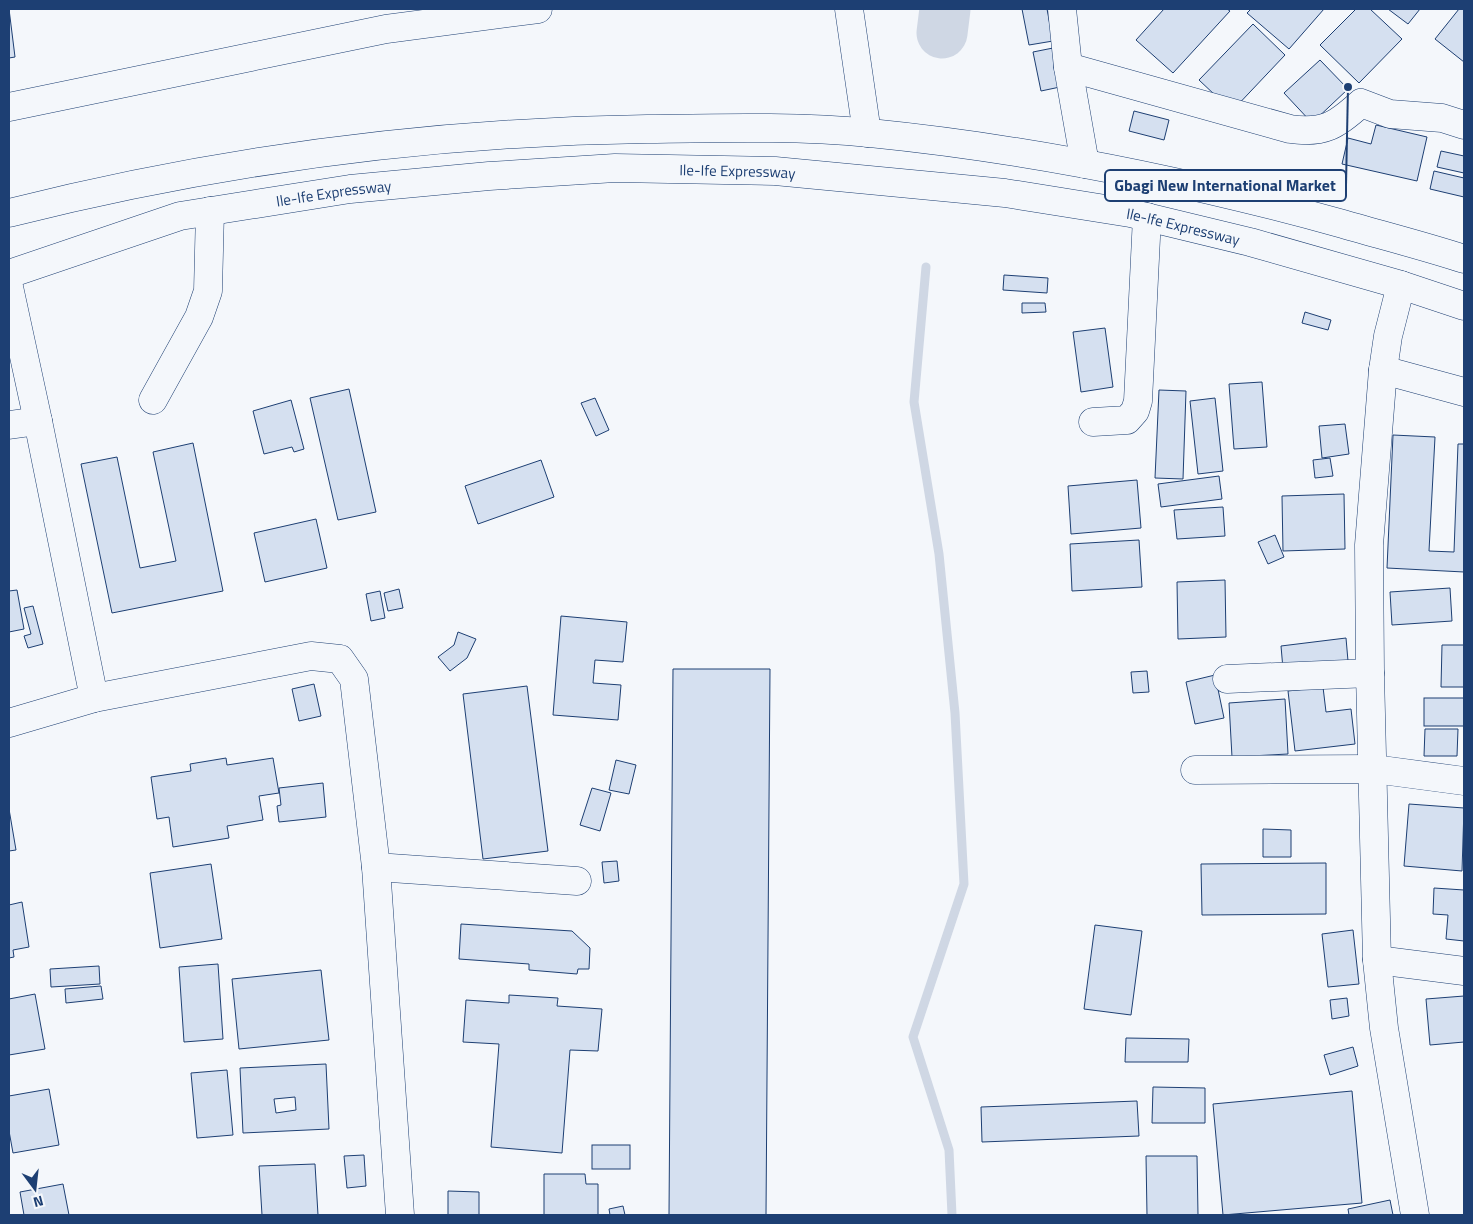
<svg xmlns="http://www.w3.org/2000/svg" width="1473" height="1224" font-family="'Titillium Web',sans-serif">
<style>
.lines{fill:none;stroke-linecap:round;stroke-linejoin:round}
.stream{stroke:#cfd7e4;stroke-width:9}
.river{stroke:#cfd7e4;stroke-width:51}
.building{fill:#d5e0f0;stroke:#1d3f73;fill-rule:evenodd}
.minor-casing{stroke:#1d3f73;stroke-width:29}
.highway-casing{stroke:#1d3f73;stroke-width:29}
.minor{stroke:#f4f7fb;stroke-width:28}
.highway{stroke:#f4f7fb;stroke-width:28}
.labels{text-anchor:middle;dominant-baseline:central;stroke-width:4;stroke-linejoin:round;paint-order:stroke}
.street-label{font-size:15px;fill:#1d3f73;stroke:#f4f7fb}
.leader{fill:none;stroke:#1d3f73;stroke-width:2}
.callout-dot{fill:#1d3f73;stroke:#f4f7fb;stroke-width:2}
.callout{fill:#f4f7fb;stroke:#1d3f73;stroke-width:2}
.callout-label{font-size:16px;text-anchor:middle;font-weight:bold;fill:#1d3f73}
</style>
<rect width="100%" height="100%" fill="#f4f7fb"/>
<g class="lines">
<!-- stream -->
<path class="stream" d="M 926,267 L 914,402 L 939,554 L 955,713 L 964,884 L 913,1037 L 949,1150 L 952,1215"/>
<!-- river -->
<path class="river" d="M 942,33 L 945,9"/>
</g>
<!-- building -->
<g class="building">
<path d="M 9,9 L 15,57 L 9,58 Z"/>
<path d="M 1022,9 L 1047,9 L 1053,41 L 1029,45 Z"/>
<path d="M 1164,9 L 1227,9 L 1230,11 L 1173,73 L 1136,40 Z"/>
<path d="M 1251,9 L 1324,9 L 1289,49 L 1247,13 Z"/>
<path d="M 1356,9 L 1370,9 L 1402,39 L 1359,83 L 1320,45 Z"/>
<path d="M 1388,9 L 1420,9 L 1408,24 Z"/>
<path d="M 1459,9 L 1464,9 L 1464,62 L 1435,39 Z"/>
<path d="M 1253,24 L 1285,55 L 1232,111 L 1199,80 Z"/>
<path d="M 1053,48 L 1060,87 L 1041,91 L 1033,52 Z"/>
<path d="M 1320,60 L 1348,89 L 1312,123 L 1284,93 Z"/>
<path d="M 1134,111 L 1169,120 L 1164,140 L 1129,131 Z"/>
<path d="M 1376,125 L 1427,137 L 1417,181 L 1342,164 L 1348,138 L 1371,144 Z"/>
<path d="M 1441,151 L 1464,156 L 1464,173 L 1437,167 Z"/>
<path d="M 1434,171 L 1464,178 L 1464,197 L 1430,189 Z"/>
<path d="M 1004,275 L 1048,278 L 1047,293 L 1003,290 Z"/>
<path d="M 1022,303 L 1045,303 L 1046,312 L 1022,313 Z"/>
<path d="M 1305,312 L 1331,320 L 1328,330 L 1302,323 Z"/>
<path d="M 1105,328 L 1113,387 L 1081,392 L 1073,332 Z"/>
<path d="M 1262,382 L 1267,447 L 1234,449 L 1229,384 Z"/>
<path d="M 349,389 L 376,512 L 338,520 L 310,398 Z"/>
<path d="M 1159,390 L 1186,391 L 1183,479 L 1155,478 Z"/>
<path d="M 595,398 L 609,430 L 596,436 L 581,403 Z"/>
<path d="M 1215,398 L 1223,471 L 1198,474 L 1190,401 Z"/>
<path d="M 291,400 L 304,449 L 294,452 L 292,447 L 264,454 L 253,411 Z"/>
<path d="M 1345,424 L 1349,454 L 1322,458 L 1319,426 Z"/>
<path d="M 1393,435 L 1435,437 L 1429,551 L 1454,552 L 1458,444 L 1464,444 L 1464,572 L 1387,568 Z"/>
<path d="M 193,443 L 223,591 L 112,613 L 81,464 L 117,457 L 140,568 L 176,561 L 153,452 Z"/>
<path d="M 1330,458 L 1333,476 L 1315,478 L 1313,460 Z"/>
<path d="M 541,460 L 554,497 L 478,524 L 465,486 Z"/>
<path d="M 1219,476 L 1222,499 L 1161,507 L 1158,484 Z"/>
<path d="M 1137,480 L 1141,528 L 1071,534 L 1068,486 Z"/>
<path d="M 1344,494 L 1345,549 L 1283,551 L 1282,496 Z"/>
<path d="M 1223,507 L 1225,536 L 1177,539 L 1174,510 Z"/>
<path d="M 316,519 L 327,568 L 265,582 L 254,533 Z"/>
<path d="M 1275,535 L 1284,557 L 1268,564 L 1258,542 Z"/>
<path d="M 1139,540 L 1142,587 L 1072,591 L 1070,544 Z"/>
<path d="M 1225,580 L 1226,637 L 1178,639 L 1177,582 Z"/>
<path d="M 1450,588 L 1452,621 L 1392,625 L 1390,592 Z"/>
<path d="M 399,589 L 403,608 L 388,611 L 384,593 Z"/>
<path d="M 17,590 L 24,629 L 9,632 L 9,591 Z"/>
<path d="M 380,591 L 385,618 L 371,621 L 366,594 Z"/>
<path d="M 33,606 L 43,644 L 28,648 L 24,636 L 31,634 L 24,608 Z"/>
<path d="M 561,616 L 627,622 L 623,662 L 595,660 L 593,683 L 621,685 L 618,720 L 553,715 Z"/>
<path d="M 458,632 L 476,639 L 467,658 L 450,671 L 438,657 L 454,645 Z"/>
<path d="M 1346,638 L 1348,661 L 1283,669 L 1281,646 Z"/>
<path d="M 1442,645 L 1464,645 L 1464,687 L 1441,687 Z"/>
<path d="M 673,669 L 770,669 L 766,1215 L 669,1215 Z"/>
<path d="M 1147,671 L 1149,692 L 1133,693 L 1131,672 Z"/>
<path d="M 1215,675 L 1224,718 L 1195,724 L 1186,682 Z"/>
<path d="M 314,684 L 321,716 L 299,721 L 292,689 Z"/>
<path d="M 527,686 L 548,851 L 483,859 L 463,694 Z"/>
<path d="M 1323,687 L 1326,712 L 1351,709 L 1355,744 L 1295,751 L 1288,691 Z"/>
<rect x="1424" y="698" width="40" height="28"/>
<path d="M 1285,699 L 1288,754 L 1232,757 L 1229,703 Z"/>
<path d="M 1425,729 L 1458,729 L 1457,756 L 1424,756 Z"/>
<path d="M 226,758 L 227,765 L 273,758 L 279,793 L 259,796 L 263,820 L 227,826 L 229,838 L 173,847 L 169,817 L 157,819 L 151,777 L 191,771 L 190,764 Z"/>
<path d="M 616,760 L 636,765 L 629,794 L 609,790 Z"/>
<path d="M 323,783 L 326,817 L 279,822 L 277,806 L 281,805 L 279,788 Z"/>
<path d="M 592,788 L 611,793 L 600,831 L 580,825 Z"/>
<path d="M 1409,804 L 1464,808 L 1462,871 L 1404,866 Z"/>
<path d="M 9,809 L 16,850 L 9,851 Z"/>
<path d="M 1263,829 L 1291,830 L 1291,857 L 1263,857 Z"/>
<path d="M 617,861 L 619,881 L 604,883 L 602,862 Z"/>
<path d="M 1326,863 L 1326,914 L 1202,915 L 1201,864 Z"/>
<path d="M 211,864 L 222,939 L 160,948 L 150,873 Z"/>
<path d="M 1434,888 L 1464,890 L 1464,941 L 1446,939 L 1448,915 L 1433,914 Z"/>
<path d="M 22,902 L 29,947 L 13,950 L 14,957 L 9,958 L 9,905 Z"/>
<path d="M 461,924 L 572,931 L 590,948 L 589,969 L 578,969 L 577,974 L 529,970 L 529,964 L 459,959 Z"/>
<path d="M 1095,925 L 1142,931 L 1131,1015 L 1084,1009 Z"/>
<path d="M 1353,930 L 1359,984 L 1328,987 L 1322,934 Z"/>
<path d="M 218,964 L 223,1039 L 184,1042 L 179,967 Z"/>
<path d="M 99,966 L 100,984 L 51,987 L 50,969 Z"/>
<path d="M 321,970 L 329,1040 L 239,1049 L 232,979 Z"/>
<path d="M 101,986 L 103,999 L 66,1003 L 65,989 Z"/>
<path d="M 35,994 L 45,1049 L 9,1055 L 9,999 Z"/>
<path d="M 509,995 L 558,998 L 557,1006 L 602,1009 L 598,1051 L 570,1050 L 562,1153 L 491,1147 L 499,1044 L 463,1042 L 466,1000 L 509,1003 Z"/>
<path d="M 1464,996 L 1464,1042 L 1430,1045 L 1426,999 Z"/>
<path d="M 1347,998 L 1349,1016 L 1332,1019 L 1330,1000 Z"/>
<path d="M 1126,1038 L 1189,1039 L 1188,1062 L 1125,1062 Z"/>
<path d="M 1353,1047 L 1358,1066 L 1330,1075 L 1324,1055 Z"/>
<path d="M 326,1064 L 329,1129 L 243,1133 L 240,1068 ZM 295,1097 L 296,1110 L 276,1113 L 274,1099 Z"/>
<path d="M 227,1070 L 233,1135 L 197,1138 L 191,1073 Z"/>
<path d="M 1153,1087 L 1205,1088 L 1205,1123 L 1152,1123 Z"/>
<path d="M 49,1089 L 59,1145 L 13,1153 L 9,1131 L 9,1096 Z"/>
<path d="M 1352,1091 L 1362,1203 L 1223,1215 L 1213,1104 Z"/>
<path d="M 1137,1101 L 1139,1136 L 982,1142 L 981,1107 Z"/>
<rect x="592" y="1145" width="38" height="24"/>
<path d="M 364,1155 L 366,1186 L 347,1188 L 344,1156 Z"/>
<path d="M 1146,1156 L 1197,1156 L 1198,1215 L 1147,1215 Z"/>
<path d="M 315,1164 L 318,1215 L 262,1215 L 259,1166 Z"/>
<path d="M 544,1174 L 585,1174 L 586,1184 L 598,1184 L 598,1215 L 544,1215 Z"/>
<path d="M 63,1184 L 69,1215 L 24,1215 L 20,1192 Z"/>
<path d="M 448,1191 L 479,1192 L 479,1215 L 448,1215 Z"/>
<path d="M 1390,1200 L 1393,1215 L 1349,1215 L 1348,1209 Z"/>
<path d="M 623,1206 L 625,1215 L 610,1215 L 609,1209 Z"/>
</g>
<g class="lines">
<defs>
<g id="minor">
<path d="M 849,9 L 867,133"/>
<path d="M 1062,9 L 1068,67 L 1085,164"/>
<path d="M 1068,67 L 1290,129 C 1324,134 1337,125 1361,103 L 1390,114 L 1442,118 L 1464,125"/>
<path d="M 9,107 L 386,29 L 538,9"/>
<path d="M 1401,285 L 1388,336 L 1383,370 L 1369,545 L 1370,673 L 1377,960 L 1384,1028 L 1415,1215"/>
<path d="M 9,287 L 38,421 L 94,698"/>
<path d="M 1383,370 L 1464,392"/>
<path d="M 153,400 L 199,317 L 208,291 L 210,211"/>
<path d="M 1093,422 L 1127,420 L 1135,411 L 1138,401 L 1147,217"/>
<path d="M 9,425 L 38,421"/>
<path d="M 1227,679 L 1370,673"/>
<path d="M 9,723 L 94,698 L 311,656 L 340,659 L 354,679 L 376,867 L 400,1215"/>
<path d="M 1195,770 L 1374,769 L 1464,781"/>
<path d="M 376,867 L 577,881"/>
<path d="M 1377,960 L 1464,971"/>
</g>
<g id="highway">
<path d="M 9,213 C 219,160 430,132 647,129 C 721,128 797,126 870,133 C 1030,149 1188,181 1343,224 C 1384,236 1424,246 1464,259"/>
<path id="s1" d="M 9,274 L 180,216 L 350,189 L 489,176 L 615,168 L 775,171 L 1005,193 L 1130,213 L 1250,242 L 1401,285 L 1464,306"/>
</g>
</defs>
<!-- minor casing -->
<use href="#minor" class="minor-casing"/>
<!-- highway casing -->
<use href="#highway" class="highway-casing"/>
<!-- minor -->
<use href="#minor" class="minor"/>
<!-- highway -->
<use href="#highway" class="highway"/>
</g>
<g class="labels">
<!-- street labels -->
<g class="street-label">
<text stroke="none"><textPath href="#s1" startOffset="741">Ile-Ife Expressway</textPath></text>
<text stroke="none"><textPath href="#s1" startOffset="336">Ile-Ife Expressway</textPath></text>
<text stroke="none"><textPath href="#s1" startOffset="1191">Ile-Ife Expressway</textPath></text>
</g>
</g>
<!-- callouts -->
<path class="leader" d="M1348 87L1346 185"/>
<circle class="callout-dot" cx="1348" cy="87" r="5"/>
<rect class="callout" x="1105" y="170" width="241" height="31" rx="5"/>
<g class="callout-label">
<text x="1225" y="191">Gbagi New International Market</text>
</g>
<!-- border -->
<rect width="1473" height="1224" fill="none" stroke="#1d3f73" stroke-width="20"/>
<!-- north arrow -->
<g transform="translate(35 1189) rotate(165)" stroke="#f4f7fb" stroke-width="4" paint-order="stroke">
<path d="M0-4L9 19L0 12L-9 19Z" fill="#1d3f73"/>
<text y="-8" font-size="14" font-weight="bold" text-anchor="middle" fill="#1d3f73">N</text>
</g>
</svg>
